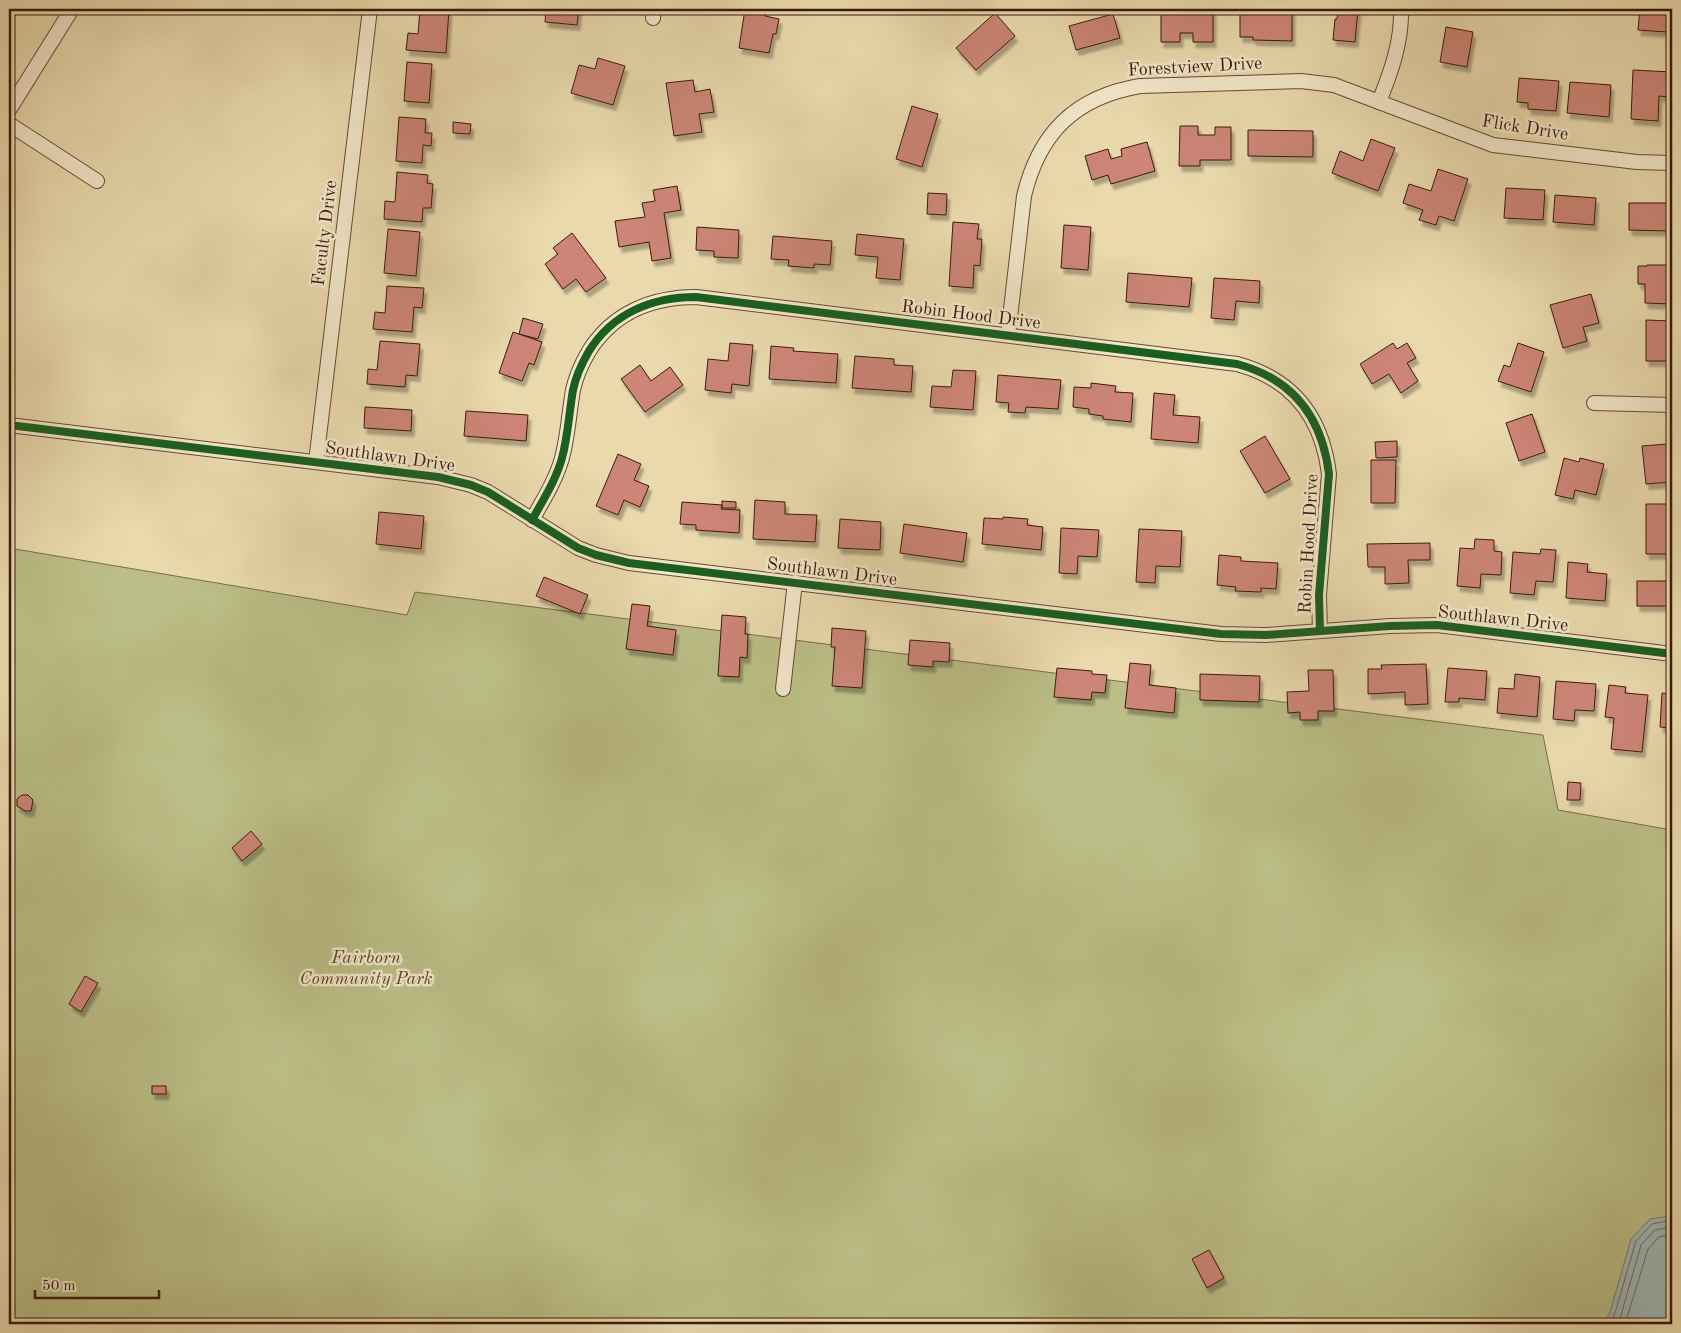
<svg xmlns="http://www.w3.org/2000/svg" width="1681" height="1333" font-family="'Old Standard TT',serif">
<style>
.green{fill:#bbbe86;stroke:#7c6c48}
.water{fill:#9db7b6;stroke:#777971}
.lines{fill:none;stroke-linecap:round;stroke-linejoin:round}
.shore{stroke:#6d6960;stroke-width:1}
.building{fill:#cc8577;stroke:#3d1b09;filter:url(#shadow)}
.minor-casing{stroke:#684a32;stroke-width:16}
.minor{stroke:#f1e6c9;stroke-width:14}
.cycleway-casing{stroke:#f1e6c9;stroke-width:11}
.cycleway{stroke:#1b5e20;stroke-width:8}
.labels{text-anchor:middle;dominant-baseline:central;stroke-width:5;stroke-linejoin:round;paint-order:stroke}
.street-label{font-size:18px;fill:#3d1b09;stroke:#f1e6c9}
.park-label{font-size:18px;font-style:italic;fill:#5c4428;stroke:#f1e6c9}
</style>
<defs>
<filter id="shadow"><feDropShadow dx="3" dy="5.5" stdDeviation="1" flood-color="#0004"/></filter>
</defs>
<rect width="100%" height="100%" fill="#e9d9ac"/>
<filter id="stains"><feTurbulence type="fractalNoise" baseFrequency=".004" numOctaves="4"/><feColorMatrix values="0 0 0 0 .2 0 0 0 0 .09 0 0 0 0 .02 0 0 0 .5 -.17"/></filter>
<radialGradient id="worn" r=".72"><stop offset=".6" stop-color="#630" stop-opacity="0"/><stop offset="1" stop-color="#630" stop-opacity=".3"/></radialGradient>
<!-- green -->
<path class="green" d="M 9,548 L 407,615 L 415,592 L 1543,735 L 1558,810 L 1672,830 L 1672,1324 L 9,1324 Z"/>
<!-- water -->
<path class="water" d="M 1672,1216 L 1672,1324 L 1604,1324 L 1610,1312 L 1631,1239 L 1650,1219 Z"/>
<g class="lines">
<!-- shore -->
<g class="shore">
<path d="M 1610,1324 L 1615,1313 L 1636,1241 L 1652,1224 L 1672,1220"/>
<path d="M 1617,1324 L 1621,1315 L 1641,1245 L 1655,1230 L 1672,1227"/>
<path d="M 1625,1324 L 1648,1249 L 1659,1237 L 1672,1234"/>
</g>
</g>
<!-- building -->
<g class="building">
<path d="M 420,9 L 449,9 L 446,53 L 406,50 L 408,33 L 418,34 Z"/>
<path d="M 546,9 L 579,9 L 577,25 L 545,22 Z"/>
<path d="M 745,9 L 766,9 L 765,16 L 779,19 L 776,34 L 773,34 L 769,53 L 739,48 Z"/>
<path d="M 1161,9 L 1213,9 L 1213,42 L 1193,42 L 1193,33 L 1180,33 L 1180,42 L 1161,42 Z"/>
<path d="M 1240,9 L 1292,9 L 1292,41 L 1253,40 L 1253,37 L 1240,37 Z"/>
<path d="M 1338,9 L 1358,9 L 1355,42 L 1333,40 L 1335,19 L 1337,19 Z"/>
<path d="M 1640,9 L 1668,9 L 1667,32 L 1638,30 Z"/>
<path d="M 995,13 L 1015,36 L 976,70 L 956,48 Z"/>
<path d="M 1113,14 L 1120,38 L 1076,50 L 1069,26 Z"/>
<path d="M 1446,27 L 1473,32 L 1467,67 L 1440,62 Z"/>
<path d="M 598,58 L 625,66 L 613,105 L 571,93 L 579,65 L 595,69 Z"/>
<path d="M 407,62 L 432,64 L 429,103 L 404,101 Z"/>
<path d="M 1633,70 L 1671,72 L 1670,97 L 1659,96 L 1658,121 L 1631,119 Z"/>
<path d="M 1519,78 L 1559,81 L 1556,111 L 1528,109 L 1528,103 L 1517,102 Z"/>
<path d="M 693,80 L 695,92 L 710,89 L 714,112 L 699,114 L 702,132 L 674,136 L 666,83 Z"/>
<path d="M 1570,82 L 1611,85 L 1609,117 L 1567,113 Z"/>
<path d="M 912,106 L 938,114 L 922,167 L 896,159 Z"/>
<path d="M 399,117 L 426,119 L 425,133 L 432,133 L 431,146 L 423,145 L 422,163 L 396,161 Z"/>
<path d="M 453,122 L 471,124 L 470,134 L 453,133 Z"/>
<path d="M 1180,126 L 1198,126 L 1198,135 L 1215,135 L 1215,127 L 1231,127 L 1231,160 L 1200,160 L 1200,166 L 1179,166 Z"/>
<path d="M 1248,130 L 1313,131 L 1313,157 L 1248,156 Z"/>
<path d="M 1371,139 L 1395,148 L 1378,191 L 1332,173 L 1340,151 L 1363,161 Z"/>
<path d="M 1147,142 L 1155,171 L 1111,184 L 1108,175 L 1092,180 L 1085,156 L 1108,149 L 1111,159 L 1122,156 L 1121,149 Z"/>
<path d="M 1438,169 L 1468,179 L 1454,221 L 1439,216 L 1436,225 L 1419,220 L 1423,210 L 1403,203 L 1409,184 L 1431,191 Z"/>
<path d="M 397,172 L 428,175 L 427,183 L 433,184 L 431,208 L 423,208 L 422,222 L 384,219 L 385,201 L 395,202 Z"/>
<path d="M 677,186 L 681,210 L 664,213 L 671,258 L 652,261 L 649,242 L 619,247 L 615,221 L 645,217 L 642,203 L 655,201 L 653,190 Z"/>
<path d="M 1506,188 L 1545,190 L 1543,220 L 1504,218 Z"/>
<path d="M 928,193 L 947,194 L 946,215 L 927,214 Z"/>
<path d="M 1555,195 L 1596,198 L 1594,225 L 1553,222 Z"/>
<path d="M 1629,203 L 1671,203 L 1670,231 L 1629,230 Z"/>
<path d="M 953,222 L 979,224 L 977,239 L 982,239 L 980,266 L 974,265 L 973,288 L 949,286 Z"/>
<path d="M 1064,225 L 1091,227 L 1088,270 L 1061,268 Z"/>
<path d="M 697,227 L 739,230 L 738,258 L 714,257 L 714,251 L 696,250 Z"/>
<path d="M 388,229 L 420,232 L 416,276 L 384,273 Z"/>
<path d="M 572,233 L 606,278 L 586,292 L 576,279 L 563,289 L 545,264 L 558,254 L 553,248 Z"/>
<path d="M 857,234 L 904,239 L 900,280 L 876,278 L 878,257 L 855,255 Z"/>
<path d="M 773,236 L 832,241 L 830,265 L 814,264 L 814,268 L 788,266 L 789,260 L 771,259 Z"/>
<path d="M 1647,265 L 1672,265 L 1672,304 L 1645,303 L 1645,284 L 1638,284 L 1638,266 L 1647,266 Z"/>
<path d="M 1128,273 L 1192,278 L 1189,307 L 1126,302 Z"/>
<path d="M 1214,278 L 1260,281 L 1259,303 L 1236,301 L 1234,320 L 1211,318 Z"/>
<path d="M 387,286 L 424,288 L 422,308 L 414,307 L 412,332 L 373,329 L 375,312 L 385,313 Z"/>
<path d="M 1591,294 L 1599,323 L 1583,327 L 1587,341 L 1563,348 L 1550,305 Z"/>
<path d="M 523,318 L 543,324 L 538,339 L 519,334 Z"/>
<path d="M 1646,320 L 1672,321 L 1672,361 L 1646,361 Z"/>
<path d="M 513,332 L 542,342 L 534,365 L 529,363 L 522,381 L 499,373 Z"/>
<path d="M 380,341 L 420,344 L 417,376 L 406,375 L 405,387 L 367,384 L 368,369 L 377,370 Z"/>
<path d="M 730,343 L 753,345 L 749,386 L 732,384 L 731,393 L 705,390 L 708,359 L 728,361 Z"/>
<path d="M 1393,343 L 1397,349 L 1407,343 L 1416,358 L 1407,363 L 1418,381 L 1401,393 L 1389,374 L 1372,384 L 1360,364 Z"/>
<path d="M 1518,343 L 1544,352 L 1531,392 L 1498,381 L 1504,365 L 1510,367 Z"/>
<path d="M 771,346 L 794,348 L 793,351 L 838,354 L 836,383 L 769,379 Z"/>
<path d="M 855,356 L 894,359 L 894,365 L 913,366 L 911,392 L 852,388 Z"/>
<path d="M 640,365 L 651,381 L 670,367 L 683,385 L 645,412 L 621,379 Z"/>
<path d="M 953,370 L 976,371 L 973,410 L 930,407 L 932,386 L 951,387 Z"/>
<path d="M 998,375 L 1061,380 L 1058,409 L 1026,407 L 1025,413 L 1008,412 L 1009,403 L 996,402 Z"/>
<path d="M 1091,383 L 1116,386 L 1115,392 L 1133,393 L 1131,422 L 1103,419 L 1103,416 L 1089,414 L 1089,409 L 1073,407 L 1074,387 L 1091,388 Z"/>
<path d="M 1154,393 L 1175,395 L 1173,415 L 1200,417 L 1198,443 L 1151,439 Z"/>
<path d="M 365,407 L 412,410 L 411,431 L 364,428 Z"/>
<path d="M 466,411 L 528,415 L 526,441 L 464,436 Z"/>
<path d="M 1532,414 L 1545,452 L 1519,461 L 1506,423 Z"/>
<path d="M 1265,436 L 1290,479 L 1265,493 L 1240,451 Z"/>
<path d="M 1397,441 L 1397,457 L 1376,458 L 1375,442 Z"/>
<path d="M 1668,444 L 1671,482 L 1646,484 L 1642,446 Z"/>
<path d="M 618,454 L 641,464 L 634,480 L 649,486 L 640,507 L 624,500 L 618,515 L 596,506 Z"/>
<path d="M 1564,458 L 1579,462 L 1580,458 L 1604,464 L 1596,495 L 1575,490 L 1573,499 L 1555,495 Z"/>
<path d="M 1371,460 L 1396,460 L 1395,503 L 1371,503 Z"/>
<path d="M 755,500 L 785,502 L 785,514 L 817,515 L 815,542 L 753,539 Z"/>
<path d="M 722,501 L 736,502 L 736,508 L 722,508 Z"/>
<path d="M 682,502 L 722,505 L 721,509 L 740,510 L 739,533 L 696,530 L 696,525 L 680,524 Z"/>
<path d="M 1646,504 L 1671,504 L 1670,554 L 1646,554 Z"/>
<path d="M 379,512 L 424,516 L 421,549 L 376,544 Z"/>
<path d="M 1003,517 L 1028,519 L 1027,525 L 1043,527 L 1041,550 L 982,544 L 984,518 L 1003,519 Z"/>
<path d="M 840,519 L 881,522 L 880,550 L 838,548 Z"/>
<path d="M 904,524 L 967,533 L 963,562 L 900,553 Z"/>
<path d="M 1061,528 L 1099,530 L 1097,557 L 1078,556 L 1077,574 L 1059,573 Z"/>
<path d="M 1139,529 L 1182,531 L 1180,567 L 1156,566 L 1155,583 L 1136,582 Z"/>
<path d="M 1475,539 L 1494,540 L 1494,551 L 1502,552 L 1501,575 L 1481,574 L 1480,588 L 1457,586 L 1460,548 L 1474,549 Z"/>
<path d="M 1430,543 L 1430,560 L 1408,560 L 1409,583 L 1385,584 L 1385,567 L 1368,567 L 1367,544 Z"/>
<path d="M 1541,549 L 1556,550 L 1553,582 L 1536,581 L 1534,595 L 1510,593 L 1513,552 L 1540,554 Z"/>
<path d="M 1219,555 L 1241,557 L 1241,561 L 1278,563 L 1276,589 L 1261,588 L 1261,592 L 1235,591 L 1236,587 L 1217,585 Z"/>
<path d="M 1568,562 L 1588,564 L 1587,572 L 1607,574 L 1605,601 L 1566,598 Z"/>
<path d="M 544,577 L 588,595 L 580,614 L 536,596 Z"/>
<rect x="1637" y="581" width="35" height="25"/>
<path d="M 632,604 L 650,606 L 647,626 L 676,630 L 673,655 L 626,649 Z"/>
<path d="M 722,615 L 746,617 L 745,634 L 748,634 L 747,658 L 740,657 L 739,677 L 718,676 Z"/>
<path d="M 832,628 L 866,631 L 862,688 L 832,686 L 835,647 L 831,647 Z"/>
<path d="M 910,640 L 950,643 L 949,662 L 933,661 L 933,667 L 908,665 Z"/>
<path d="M 1130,663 L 1151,665 L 1149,685 L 1176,688 L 1174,713 L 1125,708 Z"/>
<path d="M 1426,664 L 1428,704 L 1405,705 L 1405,692 L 1368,694 L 1368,669 L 1382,669 L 1381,665 Z"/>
<path d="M 1057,668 L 1092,671 L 1092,674 L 1107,675 L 1105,693 L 1092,692 L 1091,700 L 1054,697 Z"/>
<path d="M 1448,668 L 1487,671 L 1485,700 L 1459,698 L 1459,702 L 1445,702 Z"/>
<path d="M 1308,670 L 1333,670 L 1334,711 L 1318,711 L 1318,720 L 1300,720 L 1300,712 L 1288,713 L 1287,692 L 1309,691 Z"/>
<path d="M 1200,674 L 1260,676 L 1259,702 L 1200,700 Z"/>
<path d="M 1515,674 L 1540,677 L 1537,717 L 1497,713 L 1499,688 L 1514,689 Z"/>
<path d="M 1556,681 L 1596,684 L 1594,711 L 1575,710 L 1574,721 L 1553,719 Z"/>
<path d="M 1609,685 L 1626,687 L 1625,693 L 1648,695 L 1642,752 L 1611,749 L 1614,718 L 1605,717 Z"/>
<path d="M 1662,693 L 1672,694 L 1672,728 L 1660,727 Z"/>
<path d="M 1568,782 L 1581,783 L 1580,800 L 1567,800 Z"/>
<path d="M 22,795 L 28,795 L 33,800 L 31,811 L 25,811 L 17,806 L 17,799 Z"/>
<path d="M 251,831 L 262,844 L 242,861 L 232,848 Z"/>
<path d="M 85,976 L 98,983 L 81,1012 L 69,1004 Z"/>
<rect x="152" y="1086" width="14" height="8"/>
<path d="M 1209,1250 L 1224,1278 L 1207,1288 L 1192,1259 Z"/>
</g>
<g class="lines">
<defs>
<g id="minor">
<path d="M 653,18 L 654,9"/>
<path d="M 1379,102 C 1391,72 1402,42 1401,9"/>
<path d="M 9,110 L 72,9"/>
<path d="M 9,124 L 97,181"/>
<path d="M 1008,335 L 1024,196 C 1039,133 1075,97 1140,86 L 1301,81 L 1334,85 L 1493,145 L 1637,162 L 1672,163"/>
<path d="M 1594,403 L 1672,405"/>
<path d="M 9,425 L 438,477 L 471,485 L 488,492 L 578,548 L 596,555 L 629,563 L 1221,634 L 1266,635 L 1390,626 L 1437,625 L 1672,654"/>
<path d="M 316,462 L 370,9"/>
<path d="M 532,520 C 543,500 556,480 562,458 C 568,436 569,413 573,390 C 576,376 582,363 589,351 C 613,313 652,297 696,297 L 1237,364 C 1293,379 1322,417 1329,474 L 1319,595 L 1320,631"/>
<path d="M 783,689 L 795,582"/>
</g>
</defs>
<!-- minor casing -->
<use href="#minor" class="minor-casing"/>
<!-- minor -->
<use href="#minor" class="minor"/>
<defs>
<g id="cycleway">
<path d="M 9,425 L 438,477 L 471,485 L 488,492 L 578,548 L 596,555 L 629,563 L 1221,634 L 1266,635 L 1390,626 L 1437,625 L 1672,654"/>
<path d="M 532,520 C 543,500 556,480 562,458 C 568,436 569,413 573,390 C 576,376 582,363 589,351 C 613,313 652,297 696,297 L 1237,364 C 1293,379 1322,417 1329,474 L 1319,595 L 1320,631"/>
</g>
</defs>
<!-- cycleway casing -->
<use href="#cycleway" class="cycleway-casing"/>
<!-- cycleway -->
<use href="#cycleway" class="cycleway"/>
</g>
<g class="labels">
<!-- street labels -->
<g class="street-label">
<text transform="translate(1195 67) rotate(-3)">Forestview Drive</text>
<text transform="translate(1525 128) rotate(9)">Flick Drive</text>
<text transform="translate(325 233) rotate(-83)">Faculty Drive</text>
<text transform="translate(971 315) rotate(7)">Robin Hood Drive</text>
<text transform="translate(390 457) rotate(8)">Southlawn Drive</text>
<text transform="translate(1309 544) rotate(-87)">Robin Hood Drive</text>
<text transform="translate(832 572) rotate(7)">Southlawn Drive</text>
<text transform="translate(1503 619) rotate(6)">Southlawn Drive</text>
</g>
<!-- park labels -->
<g class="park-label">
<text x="366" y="958">Fairborn<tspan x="366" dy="21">Community Park</tspan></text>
</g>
</g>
<!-- margin -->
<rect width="1681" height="1333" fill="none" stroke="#e9d9ac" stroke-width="30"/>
<rect x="10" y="10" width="1661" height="1313" fill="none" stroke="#3d1b09" stroke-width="2.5"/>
<rect x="15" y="15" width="1651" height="1303" fill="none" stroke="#3d1b09"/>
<!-- scale -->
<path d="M35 1290v8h124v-8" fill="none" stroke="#3d1b09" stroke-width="2.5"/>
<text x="42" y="1290" font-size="15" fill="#3d1b09" stroke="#f1e6c9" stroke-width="4" paint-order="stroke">50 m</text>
<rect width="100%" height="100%" filter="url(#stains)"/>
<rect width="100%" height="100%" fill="url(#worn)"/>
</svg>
